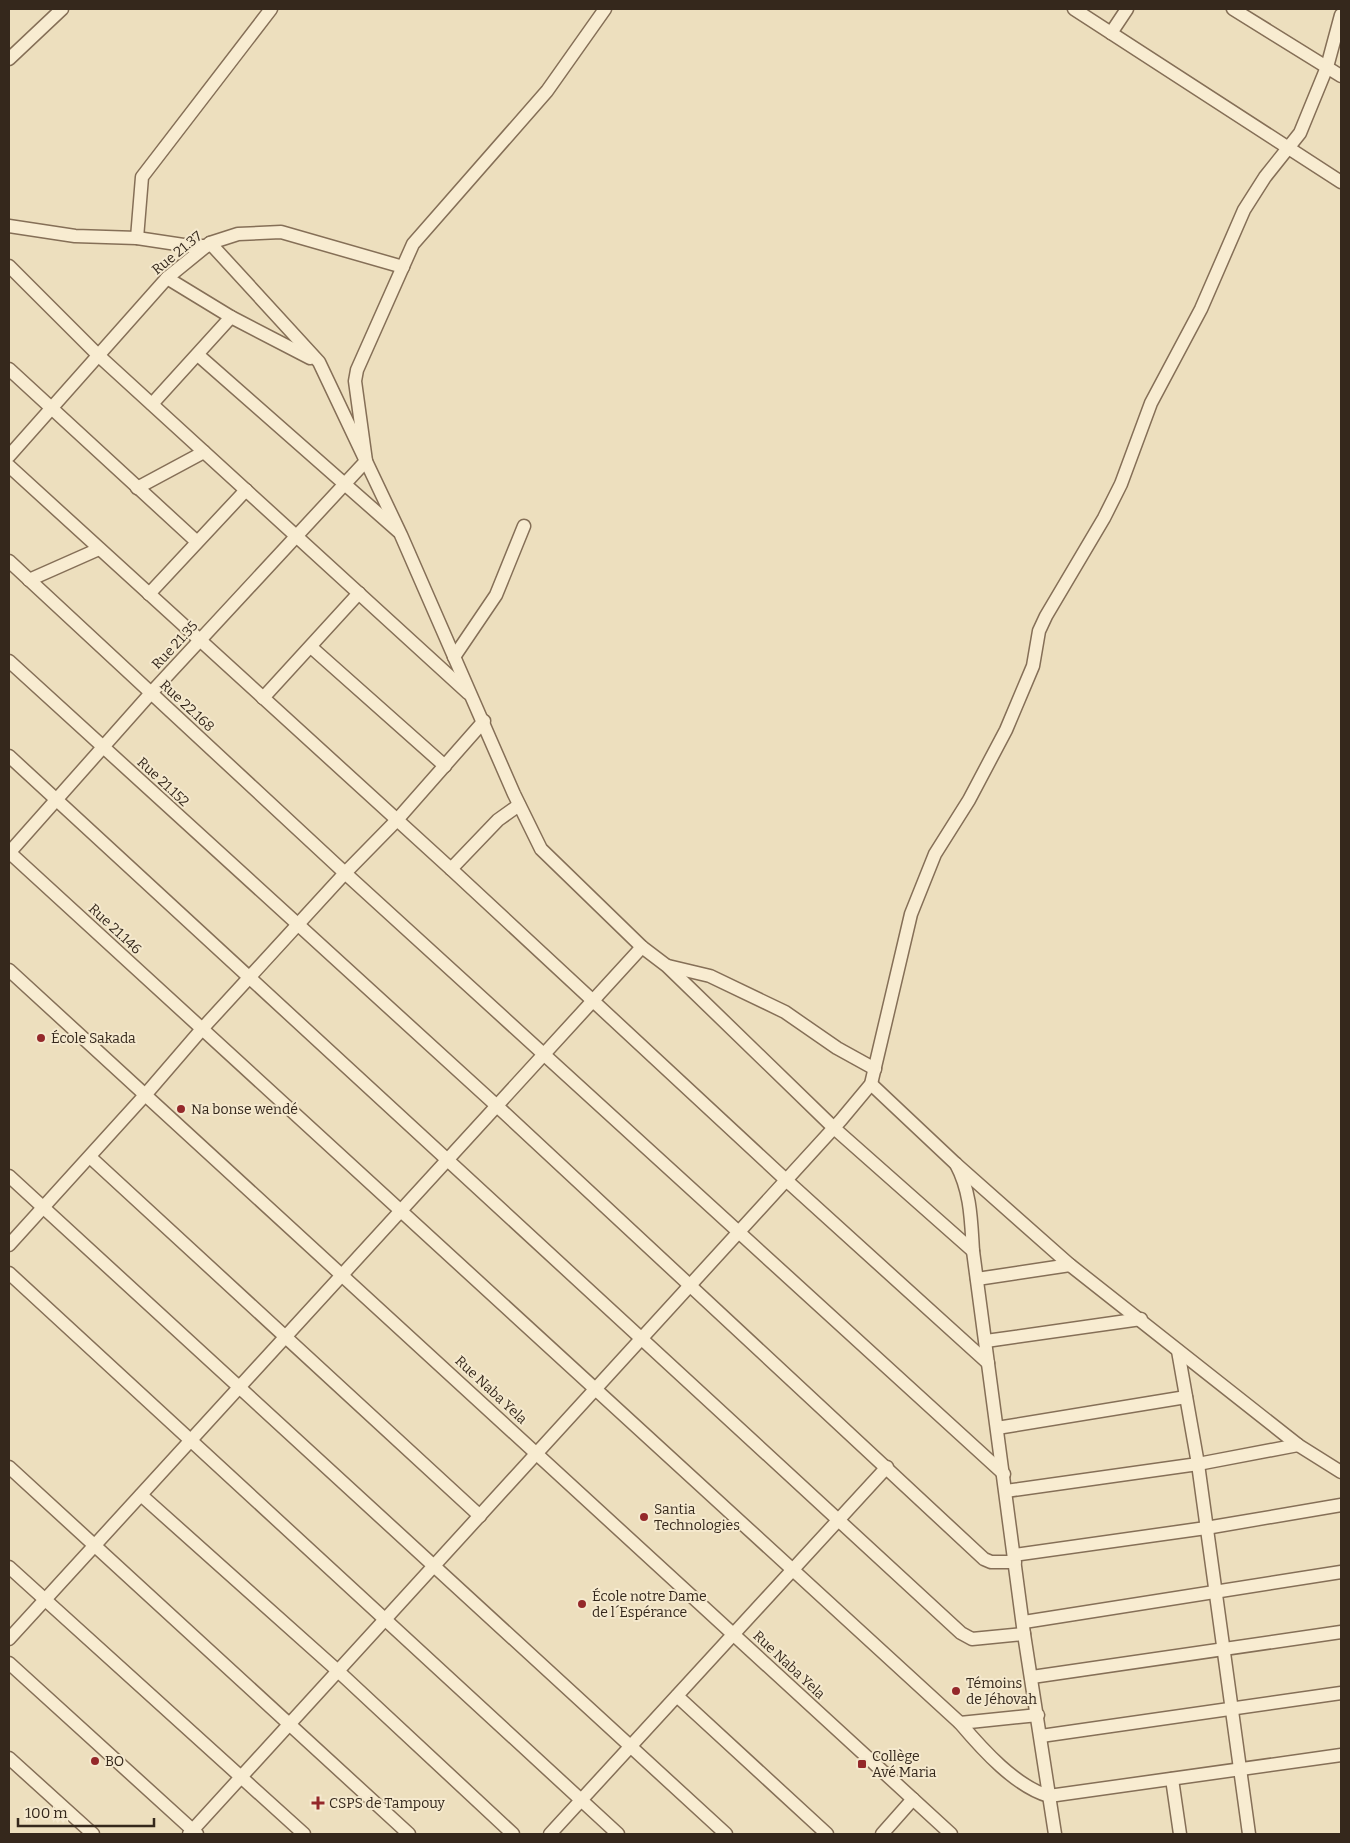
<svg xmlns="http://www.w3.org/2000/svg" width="1350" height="1843" font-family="Bitter,serif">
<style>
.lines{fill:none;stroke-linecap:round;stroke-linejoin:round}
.minor-casing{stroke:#856f57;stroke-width:15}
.minor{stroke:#f8ecd1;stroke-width:12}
.poi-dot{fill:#94282a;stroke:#f5e9ce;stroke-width:2}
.labels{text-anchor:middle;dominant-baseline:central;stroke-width:4;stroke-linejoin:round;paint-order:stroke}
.street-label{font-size:14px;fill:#35281c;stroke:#f5e9ce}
.poi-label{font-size:14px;fill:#35281c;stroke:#f5e9ce;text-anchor:start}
</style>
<rect width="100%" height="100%" fill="#eddfbe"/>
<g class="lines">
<defs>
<g id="minor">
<path d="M 1074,9 L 1341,182"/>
<path d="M 1233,9 L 1341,76"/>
<path d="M 1111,33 L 1127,9"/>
<path d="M 9,59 L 62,9"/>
<path d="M 9,226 L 75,236 L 137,238 L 190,246 L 207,246"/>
<path d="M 137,238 L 142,177 L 271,9"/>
<path d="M 210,243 L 319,362 L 401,535 L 514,794 L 541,849 L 642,947 L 667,966 L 834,1128 L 973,1251"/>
<path d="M 9,266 L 99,356 L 468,693"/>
<path d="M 167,278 L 231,317 L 310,358"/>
<path d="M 198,355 L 398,531"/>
<path d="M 9,369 L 196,541"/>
<path d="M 152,404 L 231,317"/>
<path d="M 9,456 L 167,278 L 210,243 L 238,234 L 281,232 L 403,267"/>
<path d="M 9,466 L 451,869 L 786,1180 L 988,1363"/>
<path d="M 137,488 L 204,452"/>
<path d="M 9,561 L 345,873 L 1004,1474"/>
<path d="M 29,580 L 99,549"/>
<path d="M 149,594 L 246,490"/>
<path d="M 311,647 L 445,766"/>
<path d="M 454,657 L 496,595 L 524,526"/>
<path d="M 9,661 L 497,1106 L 984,1559 L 991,1562 L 1015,1562"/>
<path d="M 263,698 L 359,593"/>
<path d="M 9,756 L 961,1633 L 972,1639 L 1024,1634"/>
<path d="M 9,852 L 960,1723 C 982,1749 1016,1787 1049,1796 L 1341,1755"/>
<path d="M 9,853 L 151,693 L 366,461 L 355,381 L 357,370 L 413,244 L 547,91 L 605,9"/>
<path d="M 451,869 L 498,820 L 519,805"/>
<path d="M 668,966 L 710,976 L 785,1012 L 837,1048 L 875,1069"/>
<path d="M 9,970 L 951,1834"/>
<path d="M 871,1084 L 956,1164 L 1070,1265 L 1298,1445 L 1341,1472"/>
<path d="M 90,1157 L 480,1516"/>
<path d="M 956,1164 C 971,1192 971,1220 973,1251 L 1024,1634 L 1055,1834"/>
<path d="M 9,1176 L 726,1834"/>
<path d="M 9,1245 L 146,1094 L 202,1029 L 345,873 L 396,821 L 484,721"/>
<path d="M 9,1273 L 618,1834"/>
<path d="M 977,1279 L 1070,1265"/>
<path d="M 986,1341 L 1141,1319"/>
<path d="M 1178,1351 L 1198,1464 L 1249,1834"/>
<path d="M 997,1428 L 1186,1397"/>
<path d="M 9,1467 L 409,1834"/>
<path d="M 1006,1491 L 1198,1464 L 1298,1445"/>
<path d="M 141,1495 L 338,1671 L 513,1834"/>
<path d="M 1014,1555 L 1206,1528 L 1341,1505"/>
<path d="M 9,1567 L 304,1834"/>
<path d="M 1024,1622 L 1341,1572"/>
<path d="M 9,1639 L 642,947"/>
<path d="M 9,1663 L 197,1834"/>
<path d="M 1032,1677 L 1341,1632"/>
<path d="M 677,1696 L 827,1834"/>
<path d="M 960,1723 L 1038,1715"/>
<path d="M 1041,1736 L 1341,1693"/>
<path d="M 9,1758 L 93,1834"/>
<path d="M 1172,1779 L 1180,1834"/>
<path d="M 189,1834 L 841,1120 L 871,1084 L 911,914 L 935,854 L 969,800 L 1006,730 L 1033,666 L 1039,631 L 1046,616 L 1104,518 L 1121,484 L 1151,403 L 1201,309 L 1244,210 L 1265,177 L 1300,133 L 1327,67 L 1341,15"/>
<path d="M 550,1834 L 887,1467"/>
<path d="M 882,1834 L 913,1799"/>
</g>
</defs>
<!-- minor casing -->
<use href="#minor" class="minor-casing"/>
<!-- minor -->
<use href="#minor" class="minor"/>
</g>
<!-- markers -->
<g class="poi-dot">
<circle cx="41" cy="1038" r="5"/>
<circle cx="181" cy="1109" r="5"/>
<circle cx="644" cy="1517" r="5"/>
<circle cx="582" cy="1604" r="5"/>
<circle cx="956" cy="1691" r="5"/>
<circle cx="95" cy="1761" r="5"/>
<rect x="857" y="1759" width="10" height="10" rx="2.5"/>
<path d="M315.5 1795.5h5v5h5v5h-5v5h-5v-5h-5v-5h5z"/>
</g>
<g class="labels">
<!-- street labels -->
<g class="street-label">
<text transform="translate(177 253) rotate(-39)">Rue 21.37</text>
<text transform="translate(175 645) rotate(-47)">Rue 21.35</text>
<text transform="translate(187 706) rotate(43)">Rue 22.168</text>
<text transform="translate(163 782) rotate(43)">Rue 21.152</text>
<text transform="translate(115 929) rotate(43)">Rue 21.146</text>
<text transform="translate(491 1390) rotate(43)">Rue Naba Yela</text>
<text transform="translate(789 1665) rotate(43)">Rue Naba Yela</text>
</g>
<!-- poi labels -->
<g class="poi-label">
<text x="51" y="1038">École Sakada</text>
<text x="191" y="1109">Na bonse wendé</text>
<text x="654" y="1509">Santia<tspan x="654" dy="16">Technologies</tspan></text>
<text x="592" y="1596">École notre Dame<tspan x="592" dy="16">de l´Espérance</tspan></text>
<text x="966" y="1683">Témoins<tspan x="966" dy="16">de Jéhovah</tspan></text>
<text x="872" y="1756">Collège<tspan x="872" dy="16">Avé Maria</tspan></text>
<text x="105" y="1761">BO</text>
<text x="329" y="1803">CSPS de Tampouy</text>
</g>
</g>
<!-- border -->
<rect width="1350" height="1843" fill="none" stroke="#35281c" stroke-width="20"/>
<!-- scale -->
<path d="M18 1818v8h136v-8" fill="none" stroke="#35281c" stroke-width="2.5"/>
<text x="25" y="1818" font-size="15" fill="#35281c" stroke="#f5e9ce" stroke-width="4" paint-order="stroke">100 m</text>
</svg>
